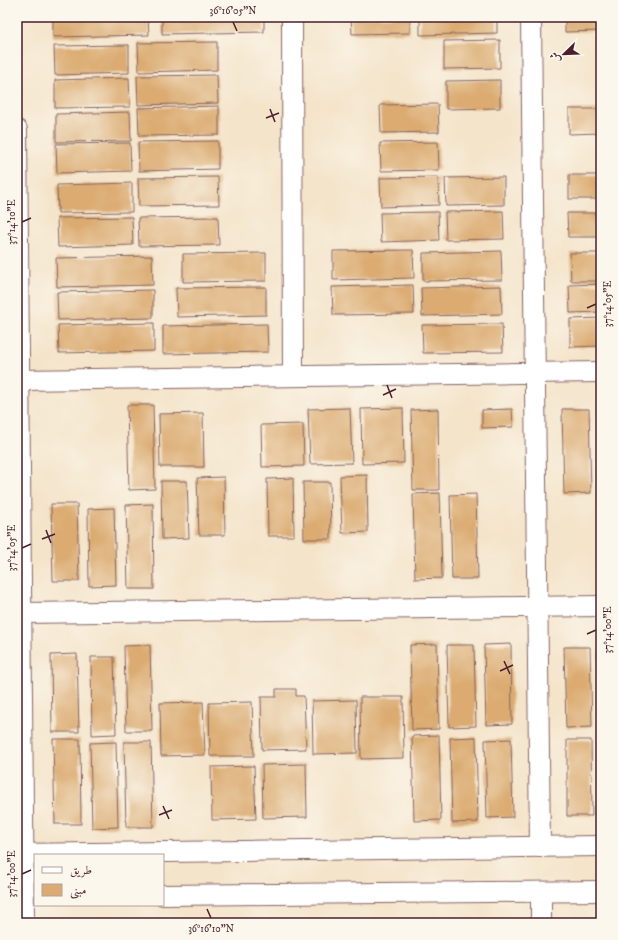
<svg xmlns="http://www.w3.org/2000/svg" width="618" height="940" font-family="'IM FELL DW Pica',Amiri,serif">
<style>
.building{fill:#dbab71}
.lines{fill:none;stroke-linecap:round;stroke-linejoin:round}
.minor-casing{stroke:#866463;stroke-width:22}
.minor{stroke:#fff;stroke-width:20}
.ticks{fill:none;stroke:#4a1f2b;stroke-width:1.5}
.neatline{fill:none;stroke:#4a1f2b;stroke-width:1.5}
.ticks-label{font-size:10px;text-anchor:middle;fill:#4a1f2b}
</style>
<rect width="100%" height="100%" fill="#fbf7ec"/>
<filter id="ink" filterUnits="userSpaceOnUse"><feTurbulence type="fractalNoise" baseFrequency=".025" numOctaves="2"/><feDisplacementMap in="SourceGraphic" scale="8" xChannelSelector="R" yChannelSelector="G"/><feConvolveMatrix kernelMatrix="1 2 1 2 8 2 1 2 1" color-interpolation-filters="sRGB"/></filter>
<filter id="wash" filterUnits="userSpaceOnUse"><feTurbulence type="fractalNoise" baseFrequency=".012" numOctaves="4" result="noise"/><feDisplacementMap in="SourceGraphic" scale="16" xChannelSelector="R" yChannelSelector="G"/><feGaussianBlur stdDeviation="0.9" result="paint"/><feColorMatrix in="noise" values="0 0 0 0 0 0 0 0 0 0 0 0 0 0 0 0 0 1.4 0 .05"/><feComposite in="paint" operator="in"/></filter>
<g filter="url(#wash)">
<rect width="100%" height="100%" fill="#f4e4ca"/>
<g id="blocks">
<!-- building -->
<g class="building">
<path d="M 53,17 L 148,17 L 149,35 L 53,37 Z"/>
<path d="M 162,17 L 264,17 L 264,32 L 162,34 Z"/>
<path d="M 351,17 L 410,17 L 410,33 L 352,34 Z"/>
<path d="M 420,17 L 497,17 L 497,33 L 420,35 Z"/>
<path d="M 565,17 L 601,17 L 601,31 L 565,32 Z"/>
<path d="M 500,40 L 500,68 L 444,69 L 444,41 Z"/>
<path d="M 217,42 L 217,70 L 139,72 L 138,43 Z"/>
<path d="M 129,45 L 129,73 L 55,75 L 54,46 Z"/>
<path d="M 217,75 L 218,103 L 138,105 L 137,76 Z"/>
<path d="M 129,78 L 130,107 L 55,108 L 55,80 Z"/>
<path d="M 500,80 L 500,108 L 446,109 L 446,81 Z"/>
<path d="M 438,104 L 439,132 L 381,133 L 380,105 Z"/>
<path d="M 219,106 L 219,135 L 139,136 L 138,108 Z"/>
<path d="M 569,109 L 601,109 L 601,133 L 569,134 Z"/>
<path d="M 130,112 L 131,141 L 56,142 L 56,114 Z"/>
<path d="M 218,141 L 218,169 L 139,171 L 138,142 Z"/>
<path d="M 438,142 L 439,170 L 381,171 L 380,143 Z"/>
<path d="M 130,143 L 131,171 L 57,173 L 56,144 Z"/>
<rect x="569" y="175" width="32" height="24"/>
<path d="M 218,177 L 219,205 L 139,206 L 138,178 Z"/>
<path d="M 438,177 L 439,205 L 381,207 L 380,178 Z"/>
<path d="M 504,177 L 504,205 L 446,206 L 445,178 Z"/>
<path d="M 132,183 L 132,212 L 58,213 L 57,185 Z"/>
<path d="M 503,211 L 504,239 L 446,240 L 445,212 Z"/>
<path d="M 438,212 L 439,240 L 381,242 L 380,213 Z"/>
<path d="M 567,213 L 601,213 L 601,237 L 568,237 Z"/>
<path d="M 132,217 L 133,245 L 58,247 L 57,218 Z"/>
<path d="M 218,217 L 219,245 L 139,246 L 138,218 Z"/>
<path d="M 413,250 L 414,278 L 333,280 L 333,251 Z"/>
<path d="M 501,251 L 502,280 L 423,281 L 423,253 Z"/>
<path d="M 266,253 L 266,281 L 183,282 L 183,254 Z"/>
<path d="M 570,253 L 601,253 L 601,281 L 571,281 Z"/>
<path d="M 152,256 L 153,285 L 57,287 L 56,258 Z"/>
<path d="M 601,284 L 601,312 L 570,313 L 569,285 Z"/>
<path d="M 413,285 L 414,314 L 333,315 L 332,287 Z"/>
<path d="M 501,286 L 502,314 L 422,316 L 421,288 Z"/>
<path d="M 266,287 L 266,315 L 177,317 L 176,288 Z"/>
<path d="M 153,290 L 153,318 L 58,320 L 57,292 Z"/>
<path d="M 601,318 L 601,346 L 570,347 L 570,319 Z"/>
<path d="M 154,323 L 154,351 L 59,353 L 58,325 Z"/>
<path d="M 267,324 L 268,352 L 163,354 L 163,326 Z"/>
<path d="M 502,324 L 503,352 L 423,353 L 422,325 Z"/>
<path d="M 127,405 L 153,405 L 155,489 L 129,490 Z"/>
<path d="M 598,406 L 601,406 L 601,469 L 600,469 Z"/>
<path d="M 350,408 L 352,463 L 310,464 L 308,409 Z"/>
<path d="M 403,408 L 404,463 L 362,464 L 361,409 Z"/>
<path d="M 438,409 L 439,490 L 413,490 L 411,410 Z"/>
<path d="M 512,409 L 513,427 L 482,428 L 482,410 Z"/>
<path d="M 562,409 L 589,409 L 591,493 L 564,494 Z"/>
<path d="M 203,413 L 204,467 L 160,467 L 159,414 Z"/>
<path d="M 303,424 L 304,466 L 262,467 L 261,425 Z"/>
<path d="M 367,475 L 368,532 L 342,533 L 340,476 Z"/>
<path d="M 224,477 L 225,535 L 199,535 L 197,478 Z"/>
<path d="M 293,478 L 294,536 L 268,536 L 267,479 Z"/>
<path d="M 161,481 L 187,481 L 189,538 L 162,539 Z"/>
<path d="M 303,482 L 330,482 L 331,539 L 304,539 Z"/>
<path d="M 440,493 L 442,578 L 415,579 L 413,494 Z"/>
<path d="M 599,493 L 601,493 L 601,528 L 600,528 Z"/>
<path d="M 476,494 L 478,579 L 452,579 L 450,495 Z"/>
<path d="M 51,504 L 77,504 L 79,581 L 53,581 Z"/>
<path d="M 153,504 L 154,589 L 128,589 L 126,505 Z"/>
<path d="M 114,508 L 116,585 L 89,586 L 88,509 Z"/>
<path d="M 437,644 L 439,729 L 412,730 L 410,645 Z"/>
<path d="M 511,644 L 512,724 L 486,725 L 484,645 Z"/>
<path d="M 150,645 L 152,731 L 126,731 L 124,646 Z"/>
<path d="M 447,645 L 474,645 L 476,726 L 449,727 Z"/>
<path d="M 564,647 L 590,647 L 592,727 L 566,728 Z"/>
<path d="M 598,650 L 601,650 L 601,716 L 600,716 Z"/>
<path d="M 77,654 L 79,732 L 52,732 L 51,655 Z"/>
<path d="M 91,657 L 114,657 L 116,734 L 92,735 Z"/>
<path d="M 276,689 L 296,689 L 296,696 L 304,696 L 306,749 L 262,750 L 261,697 L 276,697 Z"/>
<path d="M 360,697 L 403,697 L 404,758 L 361,759 Z"/>
<path d="M 356,700 L 357,753 L 313,754 L 312,701 Z"/>
<path d="M 203,702 L 205,755 L 161,756 L 160,703 Z"/>
<path d="M 252,702 L 254,756 L 210,756 L 209,703 Z"/>
<path d="M 439,735 L 441,820 L 414,821 L 412,736 Z"/>
<path d="M 476,737 L 478,822 L 452,823 L 450,738 Z"/>
<path d="M 53,739 L 80,739 L 81,824 L 55,824 Z"/>
<path d="M 511,739 L 513,817 L 487,818 L 485,740 Z"/>
<path d="M 567,740 L 591,740 L 592,816 L 567,816 Z"/>
<path d="M 116,742 L 118,827 L 92,828 L 90,743 Z"/>
<path d="M 124,742 L 151,742 L 153,827 L 126,827 Z"/>
<path d="M 306,764 L 307,817 L 263,818 L 262,765 Z"/>
<path d="M 254,766 L 256,819 L 212,820 L 211,767 Z"/>
</g>
</g>
</g>
<g filter="url(#ink)">
<use href="#blocks" fill-opacity="0" stroke="#866463" stroke-width="1"/>
<g class="lines">
<defs>
<g id="minor">
<path d="M 292,17 L 293,376"/>
<path d="M 531,17 L 540,847"/>
<path d="M 17,130 L 24,923"/>
<path d="M 19,380 L 601,372"/>
<path d="M 22,613 L 601,606"/>
<path d="M 17,854 L 601,846"/>
<path d="M 541,892 L 541,923"/>
<path d="M 163,895 L 601,891"/>
</g>
</defs>
<!-- minor casing -->
<use href="#minor" class="minor-casing"/>
<!-- minor -->
<use href="#minor" class="minor"/>
</g>
</g>
<!-- ticks -->
<path class="ticks" d="M 233,22 L 237,31M 270,109 L 275,122M 266,118 L 279,113M 22,222 L 31,218M 587,308 L 596,304M 387,385 L 392,398M 383,395 L 396,389M 46,530 L 51,543M 42,539 L 55,534M 22,548 L 31,544M 587,634 L 596,630M 504,661 L 510,674M 500,671 L 513,665M 163,806 L 169,819M 159,815 L 172,810M 22,874 L 31,870M 207,909 L 211,918"/>
<!-- margin -->
<rect width="618" height="940" fill="none" stroke="#fbf7ec" stroke-width="44"/>
<!-- legend -->
<rect x="34" y="854" width="130" height="52" fill="#fbf7ec" stroke="#b4a19f"/>
<rect x="42" y="867" width="20" height="6" fill="#ffffff" stroke="#b4a19f"/>
<text x="70" y="874" font-size="12" fill="#4a1f2b">طريق</text>
<rect x="42" y="884" width="20" height="12" fill="#dbab71" stroke="#b4a19f"/>
<text x="70" y="894" font-size="12" fill="#4a1f2b">مبنى</text>
<!-- north arrow -->
<g transform="translate(564 54) rotate(247)" stroke="#fbf7ec" stroke-width="3" paint-order="stroke">
<path d="M0-3L7 15L0 10L-7 15Z" fill="#4a1f2b"/>
<text y="-6" font-size="11" font-weight="bold" text-anchor="middle" fill="#4a1f2b">ش</text>
</g>
<rect x="22" y="22" width="574" height="896" class="neatline"/>
<g class="ticks-label">
<text x="233" y="14">36°16'05"N</text>
<text transform="translate(11 222) rotate(-90)" y="4">37°14'10"E</text>
<text transform="translate(607 304) rotate(-90)" y="4">37°14'05"E</text>
<text transform="translate(11 548) rotate(-90)" y="4">37°14'05"E</text>
<text transform="translate(607 630) rotate(-90)" y="4">37°14'00"E</text>
<text transform="translate(11 874) rotate(-90)" y="4">37°14'00"E</text>
<text x="211" y="932">36°16'10"N</text>
</g>
</svg>
